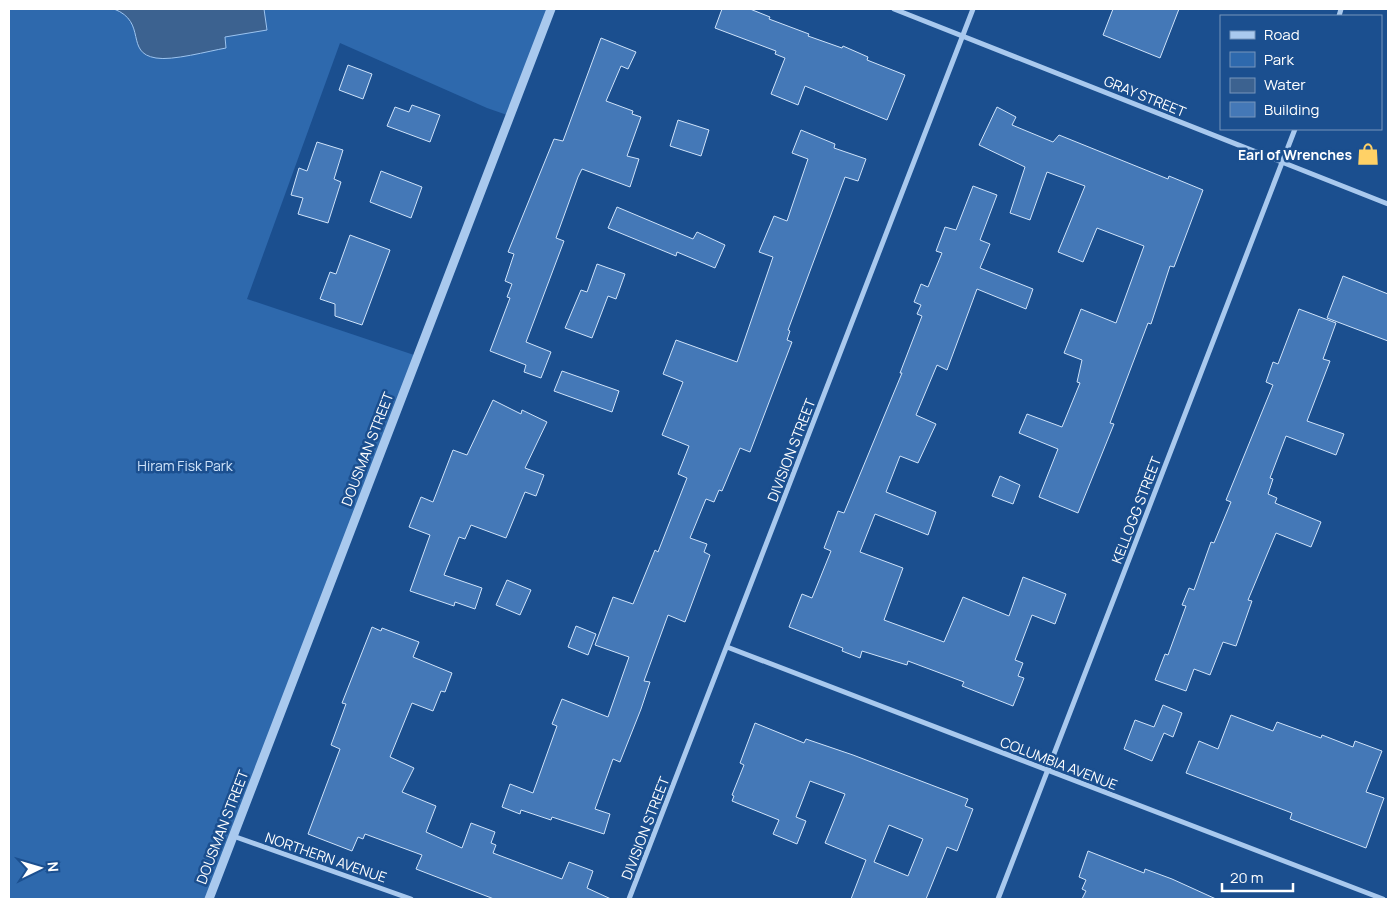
<svg xmlns="http://www.w3.org/2000/svg" width="1397" height="908" font-family="Manrope,sans-serif">
<style>
.green{fill:#2e69ad}
.water{fill:#3c6290;stroke:#9cc4f0}
.building{fill:#4478b7;stroke:#cfe3fa;fill-rule:evenodd}
.lines{fill:none;stroke-linecap:round;stroke-linejoin:round}
.minor{stroke:#a9c9ee;stroke-width:5}
.tertiary{stroke:#a9c9ee;stroke-width:9}
.labels{text-anchor:middle;dominant-baseline:central;stroke-width:5;stroke-linejoin:round;paint-order:stroke}
.street-label{font-size:14px;fill:#fff;stroke:#1b4f8f}
.poi-label{font-size:14px;font-weight:bold;fill:#fff;stroke:#1b4f8f;text-anchor:end}
.park-label{font-size:14px;fill:#cfe3fa;stroke:#1b4f8f}
</style>
<rect width="100%" height="100%" fill="#1b4f8f"/>
<!-- green -->
<path class="green" d="M 9,9 L 551,9 L 510,116 L 487,108 L 340,43 L 247,299 L 417,356 L 209,899 L 9,899 Z"/>
<!-- water -->
<path class="water" d="M 114,9 L 264,9 L 267,30 L 225,37 L 226,48 C 209,51 172,61 156,58 C 124,53 148,22 114,9 Z"/>
<!-- building -->
<g class="building">
<path d="M 722,9 L 750,9 L 770,17 L 769,19 L 809,34 L 808,36 L 842,48 L 843,46 L 868,57 L 867,60 L 905,75 L 887,120 L 805,86 L 798,105 L 771,94 L 785,58 L 775,54 L 776,51 L 715,28 Z"/>
<path d="M 1113,9 L 1179,9 L 1160,58 L 1103,35 Z"/>
<path d="M 601,38 L 636,52 L 628,69 L 621,66 L 606,101 L 633,111 L 632,114 L 641,117 L 627,156 L 639,159 L 630,187 L 582,169 L 578,177 L 556,238 L 564,241 L 526,342 L 551,352 L 541,378 L 524,372 L 526,365 L 490,351 L 510,298 L 507,297 L 512,284 L 505,281 L 514,254 L 508,252 L 554,139 L 563,141 Z"/>
<path d="M 348,65 L 372,74 L 363,99 L 339,90 Z"/>
<path d="M 412,105 L 440,115 L 430,142 L 387,126 L 395,107 L 409,112 Z"/>
<path d="M 997,107 L 1016,117 L 1012,125 L 1053,142 L 1059,135 L 1168,179 L 1169,176 L 1203,190 L 1174,267 L 1170,266 L 1151,324 L 1148,323 L 1110,423 L 1114,424 L 1078,513 L 1039,497 L 1058,449 L 1019,433 L 1027,414 L 1062,427 L 1080,383 L 1077,382 L 1082,360 L 1064,353 L 1081,309 L 1116,323 L 1144,246 L 1097,228 L 1083,262 L 1058,252 L 1085,186 L 1047,172 L 1030,220 L 1010,213 L 1025,167 L 979,145 Z"/>
<path d="M 678,120 L 709,130 L 701,156 L 670,146 Z"/>
<path d="M 801,130 L 835,144 L 834,148 L 866,159 L 858,181 L 845,177 L 788,330 L 790,331 L 787,340 L 792,342 L 750,452 L 740,448 L 722,491 L 719,490 L 714,502 L 706,499 L 690,538 L 707,544 L 704,552 L 710,555 L 685,622 L 668,615 L 644,681 L 650,682 L 641,709 L 620,762 L 613,759 L 595,809 L 610,814 L 604,834 L 552,817 L 551,820 L 521,810 L 520,814 L 502,807 L 510,784 L 533,793 L 557,726 L 552,724 L 562,699 L 608,717 L 629,657 L 595,645 L 613,597 L 633,604 L 655,550 L 658,552 L 687,478 L 678,474 L 689,446 L 662,435 L 683,382 L 663,374 L 676,340 L 737,362 L 773,257 L 759,252 L 774,216 L 787,221 L 808,159 L 792,153 Z"/>
<path d="M 317,142 L 343,150 L 334,179 L 341,182 L 328,223 L 298,214 L 303,198 L 291,195 L 299,168 L 307,171 Z"/>
<path d="M 381,171 L 422,187 L 411,218 L 370,202 Z"/>
<path d="M 973,186 L 997,195 L 980,240 L 990,244 L 980,268 L 1033,289 L 1026,309 L 977,289 L 947,370 L 937,365 L 916,415 L 936,424 L 918,463 L 900,456 L 886,492 L 936,512 L 928,535 L 875,514 L 860,552 L 903,568 L 884,620 L 944,642 L 963,597 L 1009,616 L 1023,577 L 1066,594 L 1055,624 L 1032,615 L 1015,660 L 1023,663 L 1018,676 L 1024,678 L 1013,706 L 962,686 L 964,682 L 908,661 L 907,665 L 862,651 L 860,658 L 842,651 L 843,648 L 789,627 L 802,594 L 812,598 L 831,551 L 824,548 L 838,511 L 844,513 L 902,373 L 900,373 L 922,316 L 917,314 L 921,305 L 914,302 L 921,284 L 928,287 L 942,253 L 936,251 L 945,227 L 956,230 Z"/>
<path d="M 617,207 L 693,239 L 697,232 L 725,245 L 715,268 L 677,252 L 676,256 L 608,228 Z"/>
<path d="M 350,235 L 390,250 L 362,325 L 335,316 L 335,304 L 320,299 L 330,272 L 336,274 Z"/>
<path d="M 597,264 L 625,274 L 616,299 L 608,296 L 592,338 L 565,328 L 581,290 L 587,292 Z"/>
<path d="M 1343,276 L 1388,294 L 1388,341 L 1327,318 Z"/>
<path d="M 1299,309 L 1336,323 L 1323,359 L 1330,361 L 1307,421 L 1344,434 L 1336,455 L 1286,436 L 1270,478 L 1273,479 L 1268,494 L 1277,498 L 1275,503 L 1321,522 L 1311,547 L 1276,533 L 1248,600 L 1252,601 L 1236,646 L 1223,642 L 1210,675 L 1194,669 L 1186,691 L 1155,680 L 1165,654 L 1168,655 L 1186,606 L 1182,605 L 1189,588 L 1194,590 L 1211,542 L 1214,543 L 1231,502 L 1226,500 L 1273,385 L 1266,382 L 1273,362 L 1278,364 Z"/>
<path d="M 562,371 L 619,391 L 612,412 L 554,391 Z"/>
<path d="M 493,400 L 521,414 L 522,410 L 547,422 L 525,468 L 544,475 L 536,496 L 525,492 L 506,538 L 471,525 L 465,539 L 459,537 L 444,575 L 482,588 L 475,609 L 455,602 L 454,606 L 410,591 L 430,535 L 409,527 L 421,497 L 433,502 L 453,450 L 467,455 Z"/>
<path d="M 1000,476 L 1020,485 L 1013,504 L 992,496 Z"/>
<path d="M 507,580 L 531,590 L 520,615 L 496,605 Z"/>
<path d="M 576,626 L 596,634 L 588,655 L 568,647 Z"/>
<path d="M 372,627 L 381,631 L 382,628 L 419,642 L 413,657 L 452,673 L 445,692 L 441,691 L 433,711 L 412,703 L 390,757 L 414,768 L 402,792 L 436,806 L 426,832 L 462,848 L 471,823 L 495,832 L 491,843 L 496,845 L 493,853 L 562,879 L 569,862 L 593,871 L 587,888 L 611,899 L 494,899 L 416,869 L 422,855 L 365,834 L 363,839 L 358,837 L 352,851 L 308,834 L 340,749 L 331,745 L 346,704 L 342,703 Z"/>
<path d="M 1163,705 L 1182,713 L 1173,737 L 1164,733 L 1152,761 L 1124,749 L 1135,720 L 1154,727 Z"/>
<path d="M 1231,715 L 1273,731 L 1277,722 L 1321,738 L 1322,735 L 1353,747 L 1355,741 L 1382,751 L 1366,792 L 1384,798 L 1366,848 L 1290,819 L 1292,813 L 1186,773 L 1199,741 L 1218,749 Z"/>
<path d="M 755,723 L 804,743 L 806,739 L 853,755 L 968,799 L 965,806 L 973,809 L 957,851 L 947,847 L 926,899 L 851,899 L 866,860 L 825,843 L 845,794 L 810,781 L 796,817 L 806,821 L 797,844 L 773,834 L 779,820 L 732,801 L 734,796 L 732,795 L 744,765 L 740,763 ZM 889,825 L 923,839 L 908,876 L 874,862 Z"/>
<path d="M 1088,851 L 1144,873 L 1145,869 L 1172,879 L 1216,899 L 1082,899 L 1086,891 L 1082,889 L 1086,880 L 1079,877 Z"/>
</g>
<g class="lines">
<!-- minor -->
<g class="minor">
<path d="M 894,9 L 1388,204"/>
<path d="M 1339,16 L 1341,9"/>
<path d="M 727,647 L 1383,899"/>
<path d="M 233,836 L 411,899"/>
<path d="M 629,899 L 973,9"/>
<path d="M 998,899 L 1295,129"/>
</g>
<!-- tertiary -->
<path class="tertiary" d="M 209,899 L 551,9"/>
</g>
<!-- icons -->
<defs>
<symbol id="shop-bare" viewBox="-9 -9 18 18"><path d="M-5-2.5h2.3a2.7 3.5 0 0 1 5.4 0H5L5.5 6h-11ZM-1.5-2.5h3a1.5 2.3 0 0 0-3 0Z" fill="#ffd166" stroke="#1b4f8f" stroke-width="2.5" paint-order="stroke"/></symbol>
</defs>
<g fill-rule="evenodd">
<use href="#shop-bare" x="1352" y="138" width="32" height="32"/>
</g>
<g class="labels">
<!-- street labels -->
<g class="street-label">
<text transform="translate(1145 96) rotate(22)">GRAY STREET</text>
<text transform="translate(367 449) rotate(-69)">DOUSMAN STREET</text>
<text transform="translate(791 450) rotate(-69)">DIVISION STREET</text>
<text transform="translate(1136 510) rotate(-69)">KELLOGG STREET</text>
<text transform="translate(1059 763) rotate(21)">COLUMBIA AVENUE</text>
<text transform="translate(222 827) rotate(-69)">DOUSMAN STREET</text>
<text transform="translate(645 828) rotate(-69)">DIVISION STREET</text>
<text transform="translate(326 857) rotate(19)">NORTHERN AVENUE</text>
</g>
<!-- poi labels -->
<g class="poi-label">
<text x="1352" y="154">Earl of Wrenches</text>
</g>
<!-- park labels -->
<g class="park-label">
<text x="185" y="465">Hiram Fisk Park</text>
</g>
</g>
<!-- border -->
<rect width="1397" height="908" fill="none" stroke="#ffffff" stroke-width="20"/>
<!-- legend -->
<rect x="1220" y="15" width="162" height="115" fill="#1b4f8f" stroke="#7695bc"/>
<rect x="1230" y="31" width="25" height="8" fill="#a9c9ee" stroke="#7695bc"/>
<text x="1264" y="40" font-size="15" fill="#ffffff">Road</text>
<rect x="1230" y="52" width="25" height="15" fill="#2e69ad" stroke="#7695bc"/>
<text x="1264" y="65" font-size="15" fill="#ffffff">Park</text>
<rect x="1230" y="78" width="25" height="15" fill="#3c6290" stroke="#7695bc"/>
<text x="1264" y="90" font-size="15" fill="#ffffff">Water</text>
<rect x="1230" y="102" width="25" height="15" fill="#4478b7" stroke="#7695bc"/>
<text x="1264" y="115" font-size="15" fill="#ffffff">Building</text>
<!-- north arrow -->
<g transform="translate(40 868) rotate(85)" stroke="#1b4f8f" stroke-width="4" paint-order="stroke">
<path d="M0-4L9 19L0 12L-9 19Z" fill="#ffffff"/>
<text y="-8" font-size="14" font-weight="bold" text-anchor="middle" fill="#ffffff">N</text>
</g>
<!-- scale -->
<path d="M1222 883v8h71v-8" fill="none" stroke="#ffffff" stroke-width="2.5"/>
<text x="1230" y="883" font-size="15" fill="#ffffff" stroke="#1b4f8f" stroke-width="4" paint-order="stroke">20 m</text>
</svg>
